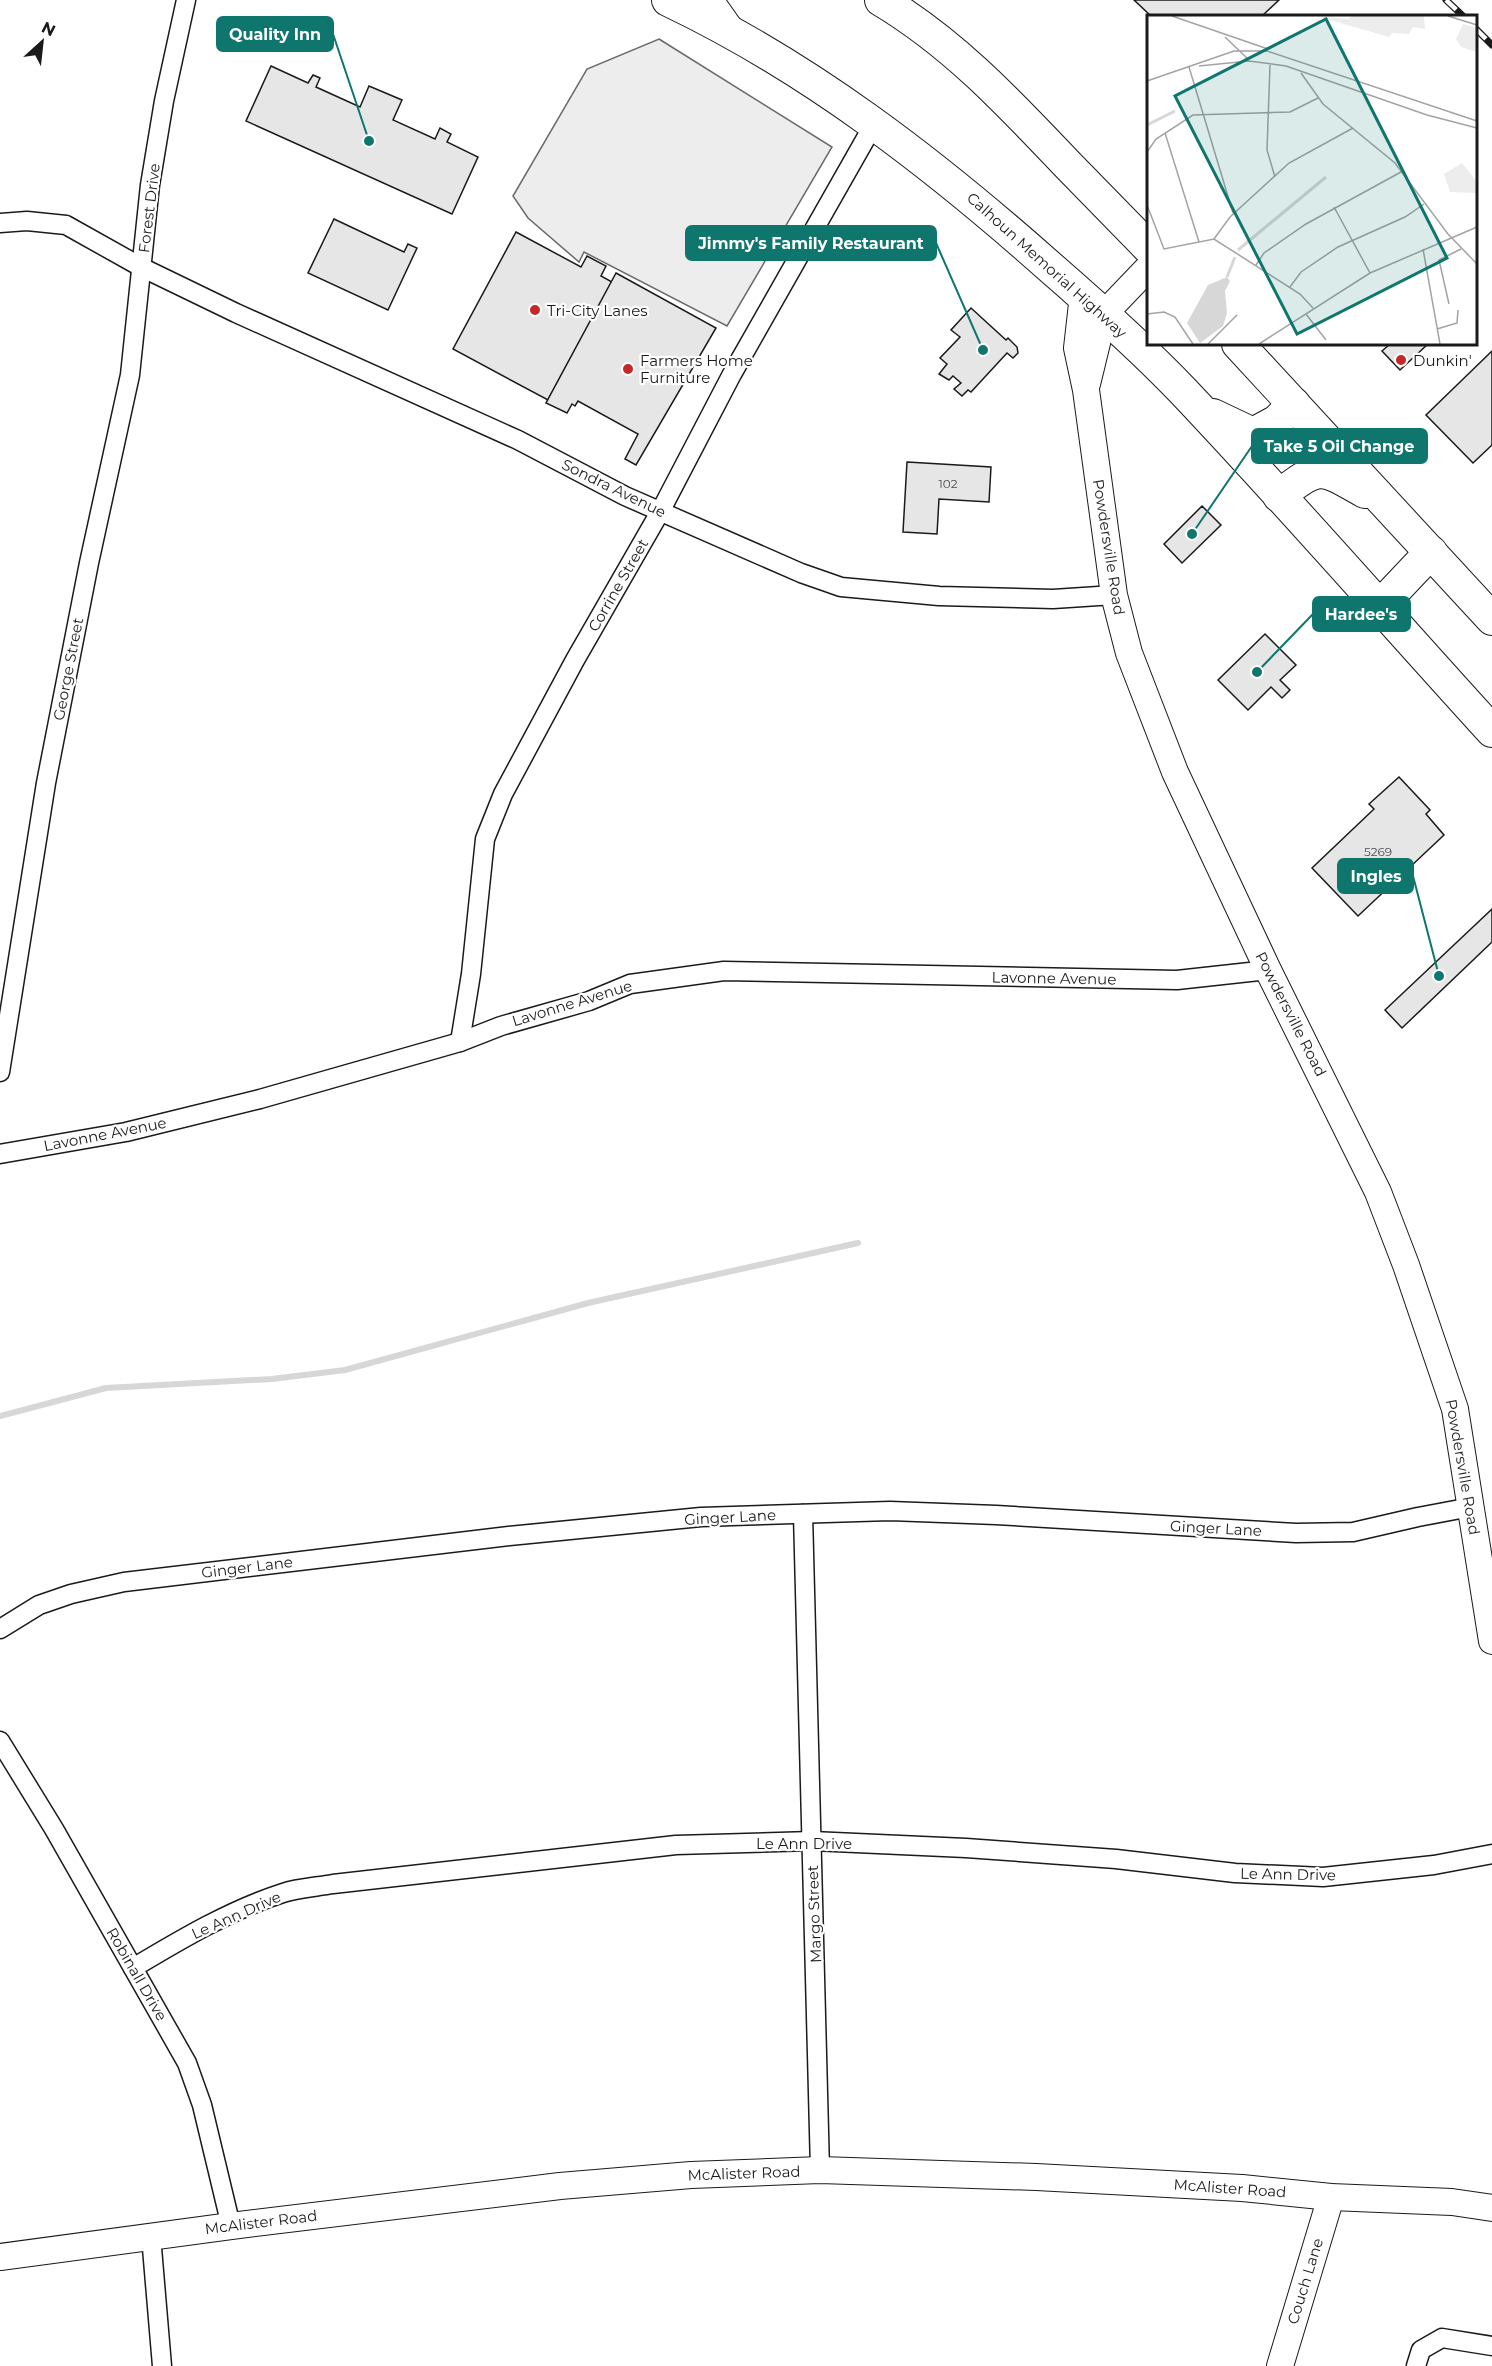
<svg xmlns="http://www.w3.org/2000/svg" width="1492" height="2366" font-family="Montserrat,sans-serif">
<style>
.built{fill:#ededed;stroke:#6a6a6a;stroke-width:1.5}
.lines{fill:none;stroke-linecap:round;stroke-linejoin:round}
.stream{stroke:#d7d7d7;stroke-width:6}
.building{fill:#e6e6e6;stroke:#1a1a1a;stroke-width:1.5}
.street-casing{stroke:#1a1a1a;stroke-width:21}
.secondary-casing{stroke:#1a1a1a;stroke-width:28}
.highway-casing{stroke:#1a1a1a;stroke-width:34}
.street{stroke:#fff;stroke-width:18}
.secondary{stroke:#fff;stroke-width:26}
.highway{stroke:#fff;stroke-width:32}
.rail-casing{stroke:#1a1a1a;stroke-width:7}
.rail{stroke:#fff;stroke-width:4.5;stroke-dasharray:14;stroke-linecap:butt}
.poi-dot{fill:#c62828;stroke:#fff;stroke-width:2}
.labels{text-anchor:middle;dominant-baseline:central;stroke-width:4.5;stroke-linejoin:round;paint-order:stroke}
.number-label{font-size:12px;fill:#4d4d4d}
.street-label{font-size:15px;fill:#1a1a1a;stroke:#fff}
.poi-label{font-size:15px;fill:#1a1a1a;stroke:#fff;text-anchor:start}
.inset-river{fill:none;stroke:#d7d7d7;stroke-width:3}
.inset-road{fill:none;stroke:#a3a3a3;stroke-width:1.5}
.view{fill:#0f766e;fill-opacity:0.15;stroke:#0f766e;stroke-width:3}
.inset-edge{fill:none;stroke:#1a1a1a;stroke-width:3}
.leader{fill:none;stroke:#0f766e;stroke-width:2}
.callout-dot{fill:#0f766e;stroke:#fff;stroke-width:2}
.callout{fill:#0f766e;stroke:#0f766e;stroke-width:2}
.callout-label{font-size:16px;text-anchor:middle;font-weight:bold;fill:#fff}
</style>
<rect width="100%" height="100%" fill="#fff"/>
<!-- built -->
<path class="built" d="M 659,39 L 832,147 L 727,326 L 584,252 L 579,262 L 528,218 L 513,196 L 587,69 Z"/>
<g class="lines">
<!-- stream -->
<path class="stream" d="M 0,1416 L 106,1388 L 272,1379 L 345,1370 L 588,1303 L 858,1243"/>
</g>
<!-- building -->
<g class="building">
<path d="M 1134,0 L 1279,0 L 1262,16 L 1151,16 Z"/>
<path d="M 271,66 L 308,83 L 313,75 L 320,78 L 316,87 L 360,107 L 369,86 L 402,100 L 393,120 L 435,139 L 440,128 L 451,134 L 447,142 L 478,157 L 452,214 L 246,121 Z"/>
<path d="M 334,219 L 404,252 L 408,244 L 417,248 L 388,310 L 308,273 Z"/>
<path d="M 516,232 L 581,267 L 587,256 L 606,266 L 601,276 L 612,282 L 548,400 L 453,349 Z"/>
<path d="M 616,273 L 716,328 L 636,465 L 625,459 L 638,434 L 578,401 L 575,406 L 572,404 L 567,413 L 546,403 Z"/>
<path d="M 971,308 L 1006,340 L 1008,338 L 1017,347 L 1018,353 L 1013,358 L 1007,353 L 971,392 L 968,390 L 962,396 L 954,389 L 961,383 L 953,376 L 949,380 L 939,374 L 947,364 L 940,358 L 960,337 L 951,330 Z"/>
<path d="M 1390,344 L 1428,344 L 1400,370 L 1382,351 Z"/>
<path d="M 1492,351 L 1492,445 L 1473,463 L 1426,415 Z"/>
<path d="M 907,462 L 991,467 L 989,502 L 939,499 L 937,534 L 903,532 Z"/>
<path d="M 1202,506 L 1221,525 L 1182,563 L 1164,544 Z"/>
<path d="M 1265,634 L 1296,665 L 1280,680 L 1290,690 L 1282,698 L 1271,687 L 1248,710 L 1218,680 Z"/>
<path d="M 1399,777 L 1430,810 L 1426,814 L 1444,835 L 1358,916 L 1312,868 L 1374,809 L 1369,804 Z"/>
<path d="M 1492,909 L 1492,942 L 1402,1028 L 1385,1010 Z"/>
</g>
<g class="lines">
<defs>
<g id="street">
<path d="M 0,223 L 27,221 L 66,225 L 141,267 L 236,313 L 518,440 L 625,496 L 801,573 L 841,587 L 939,596 L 1053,599 L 1114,595"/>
<path d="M 460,1042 L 471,974 L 485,839 L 503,794 L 575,660 L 660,512 L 732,374 L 874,124"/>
<path d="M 0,1072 L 46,783 L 89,563 L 130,375 L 150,185 L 164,101 L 186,0"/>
<path d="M 0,1154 L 126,1132 L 260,1099 L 460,1042 L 501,1026 L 589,1001 L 630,984 L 724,971 L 1177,980 L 1268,970"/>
<path d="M 803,1514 L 820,2170"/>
<path d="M 0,1629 L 39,1605 L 71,1594 L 124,1582 L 509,1536 L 701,1517 L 890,1511 L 996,1515 L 1296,1533 L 1353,1532 L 1418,1517 L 1471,1507"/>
<path d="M 0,1741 L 54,1829 L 187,2063 L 202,2105 L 231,2226"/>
<path d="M 133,1968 C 180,1940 230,1910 283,1893 C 298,1888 316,1887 333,1884 L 676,1845 L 812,1841 L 966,1848 L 1116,1859 L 1235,1873 L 1323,1877 L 1434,1865 L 1492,1854"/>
<path d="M 151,2236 L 162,2366"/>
<path d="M 1416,2366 L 1421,2350 L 1442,2338 L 1492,2346"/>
</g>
<g id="secondary">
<path d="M 710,0 L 734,34"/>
<path d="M 1083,295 L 1077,348 L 1086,390 L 1114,595 L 1129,653 L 1175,772 L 1268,970 L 1378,1192 L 1406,1265 L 1455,1409 L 1492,1641"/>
<path d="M 1087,384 L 1104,314 L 1148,268"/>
<path d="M 0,2257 L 231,2226 L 560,2186 L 691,2175 L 820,2170 L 1036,2177 L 1242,2188 L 1331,2197 L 1452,2202 L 1492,2208"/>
<path d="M 1280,2366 L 1331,2197"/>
</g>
<g id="highway">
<path d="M 668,0 C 809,67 934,164 1050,267 C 1096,307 1142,348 1184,392 C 1289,503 1389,618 1492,731"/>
<path d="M 881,0 C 953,43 1008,102 1065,162 C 1093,191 1121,219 1148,247"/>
<path d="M 1238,344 L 1492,619"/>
<path d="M 1213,415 L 1253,434 L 1277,421 L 1294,404"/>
<path d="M 1279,496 C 1320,463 1321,467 1365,492"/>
<path d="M 1379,607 L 1431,552"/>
</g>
</defs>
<!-- street casing -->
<use href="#street" class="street-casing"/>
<!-- secondary casing -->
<use href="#secondary" class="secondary-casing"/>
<!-- highway casing -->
<use href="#highway" class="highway-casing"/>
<!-- street -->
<use href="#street" class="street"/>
<!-- secondary -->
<use href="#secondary" class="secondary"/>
<!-- highway -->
<use href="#highway" class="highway"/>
<defs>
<g id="rail">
<path d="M 1446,0 L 1463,16"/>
<path d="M 1476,29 L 1492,45"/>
</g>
</defs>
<!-- rail casing -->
<use href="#rail" class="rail-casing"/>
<!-- rail -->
<use href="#rail" class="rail"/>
</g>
<!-- markers -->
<g class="poi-dot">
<circle cx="535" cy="310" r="6"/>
<circle cx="1401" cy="360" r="6"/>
<circle cx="628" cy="369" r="6"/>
</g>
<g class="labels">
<!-- number labels -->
<g class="number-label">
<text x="948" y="483">102</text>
<text x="1378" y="851">5269</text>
</g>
<!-- street labels -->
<g class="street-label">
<text transform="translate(149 208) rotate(-83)">Forest Drive</text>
<text transform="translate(1047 265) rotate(42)">Calhoun Memorial Highway</text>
<text transform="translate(614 488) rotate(26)">Sondra Avenue</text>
<text transform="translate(1109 547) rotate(81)">Powdersville Road</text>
<text transform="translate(618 585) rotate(-60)">Corrine Street</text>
<text transform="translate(68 669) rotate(-79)">George Street</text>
<text transform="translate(1054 978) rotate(1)">Lavonne Avenue</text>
<text transform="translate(572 1003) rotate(-17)">Lavonne Avenue</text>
<text transform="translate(1291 1014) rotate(63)">Powdersville Road</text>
<text transform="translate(105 1134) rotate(-11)">Lavonne Avenue</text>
<text transform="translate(1463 1467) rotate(80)">Powdersville Road</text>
<text transform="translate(730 1517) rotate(-3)">Ginger Lane</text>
<text transform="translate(1216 1528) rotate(3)">Ginger Lane</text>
<text transform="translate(247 1567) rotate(-7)">Ginger Lane</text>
<text x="804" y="1843">Le Ann Drive</text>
<text transform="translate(1288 1874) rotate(1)">Le Ann Drive</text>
<text transform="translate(814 1914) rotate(-92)">Margo Street</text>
<text transform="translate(236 1915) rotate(-24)">Le Ann Drive</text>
<text transform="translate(137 1974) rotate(60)">Robinall Drive</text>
<text transform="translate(744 2173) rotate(-2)">McAlister Road</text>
<text transform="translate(1230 2188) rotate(4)">McAlister Road</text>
<text transform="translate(261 2222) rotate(-7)">McAlister Road</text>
<text transform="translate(1305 2281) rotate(-73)">Couch Lane</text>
</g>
<!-- poi labels -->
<g class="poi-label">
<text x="547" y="310">Tri-City Lanes</text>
<text x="640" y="360">Farmers Home<tspan x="640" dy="17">Furniture</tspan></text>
<text x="1413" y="360">Dunkin'</text>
</g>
</g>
<!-- overview -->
<g transform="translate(1147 15)">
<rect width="330" height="330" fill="#fff"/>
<path d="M 169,1 L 202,4 L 204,1 L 277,1 L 278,14 L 266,12 L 262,19 L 245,18 L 242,22 ZM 316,9 L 330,13 L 330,37 L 314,32 L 309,24 ZM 315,148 L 330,167 L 330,178 L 303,177 L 297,159 Z" fill="#ededed"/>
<path d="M 80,262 L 83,266 L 78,276 L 80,298 L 76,311 L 53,328 L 40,308 L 61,270 Z" fill="#d7d7d7"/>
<path class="inset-river" d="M 0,110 L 28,96M 91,235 L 179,162M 80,262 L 88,242"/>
<path class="inset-road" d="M 25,1 L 121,34M 301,1 L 330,10M 78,22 L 102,45M 123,50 L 120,135 L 128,162M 52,51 L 102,46 L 139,51 L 280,100 L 330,113M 42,52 L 86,198M 154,58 L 176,89 L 248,148 L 301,219 L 330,249M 0,66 L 87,36 L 120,36 L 330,106M 18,118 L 52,227M 0,137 L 9,124 L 46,100 L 143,97 L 171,83M 0,190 L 17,234 L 67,224 L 153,279 L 166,293M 187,192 L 223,258M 67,224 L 83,202 L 142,148 L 206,113M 276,234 L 293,329M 109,250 L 117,238 L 159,209 L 254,157M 143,272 L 154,257 L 191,232 L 258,202 L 277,189M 302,289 L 292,245 L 314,234M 0,299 L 17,297 L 28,302 L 46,329M 159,299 L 179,325M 290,314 L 310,308 L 311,295M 61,329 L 90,300M 112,329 L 223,258 L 330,212"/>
<path class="view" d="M 179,4 L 300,243 L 150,319 L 28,81 Z"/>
<rect width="330" height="330" class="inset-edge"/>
</g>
<!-- callouts -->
<path class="leader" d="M369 141L333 34M983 350L936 243M1192 534L1252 446M1257 672L1313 614M1439 976L1413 876"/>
<g class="callout-dot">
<circle cx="369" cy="141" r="6"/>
<circle cx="983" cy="350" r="6"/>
<circle cx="1192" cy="534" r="6"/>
<circle cx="1257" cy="672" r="6"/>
<circle cx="1439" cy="976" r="6"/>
</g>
<g class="callout">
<rect x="217" y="17" width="116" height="34" rx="6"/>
<rect x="686" y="226" width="250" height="34" rx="6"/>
<rect x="1252" y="429" width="175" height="34" rx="6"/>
<rect x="1313" y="597" width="97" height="34" rx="6"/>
<rect x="1338" y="859" width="75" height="34" rx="6"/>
</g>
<g class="callout-label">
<text x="275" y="40">Quality Inn</text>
<text x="811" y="249">Jimmy's Family Restaurant</text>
<text x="1339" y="452">Take 5 Oil Change</text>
<text x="1361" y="620">Hardee's</text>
<text x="1376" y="882">Ingles</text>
</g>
<!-- north arrow -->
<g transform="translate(42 42) rotate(27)" stroke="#ffffff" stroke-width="4.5" paint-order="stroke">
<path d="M0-4.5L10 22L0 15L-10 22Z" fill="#1a1a1a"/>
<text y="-9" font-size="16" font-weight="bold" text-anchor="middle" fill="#1a1a1a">N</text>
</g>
</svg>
